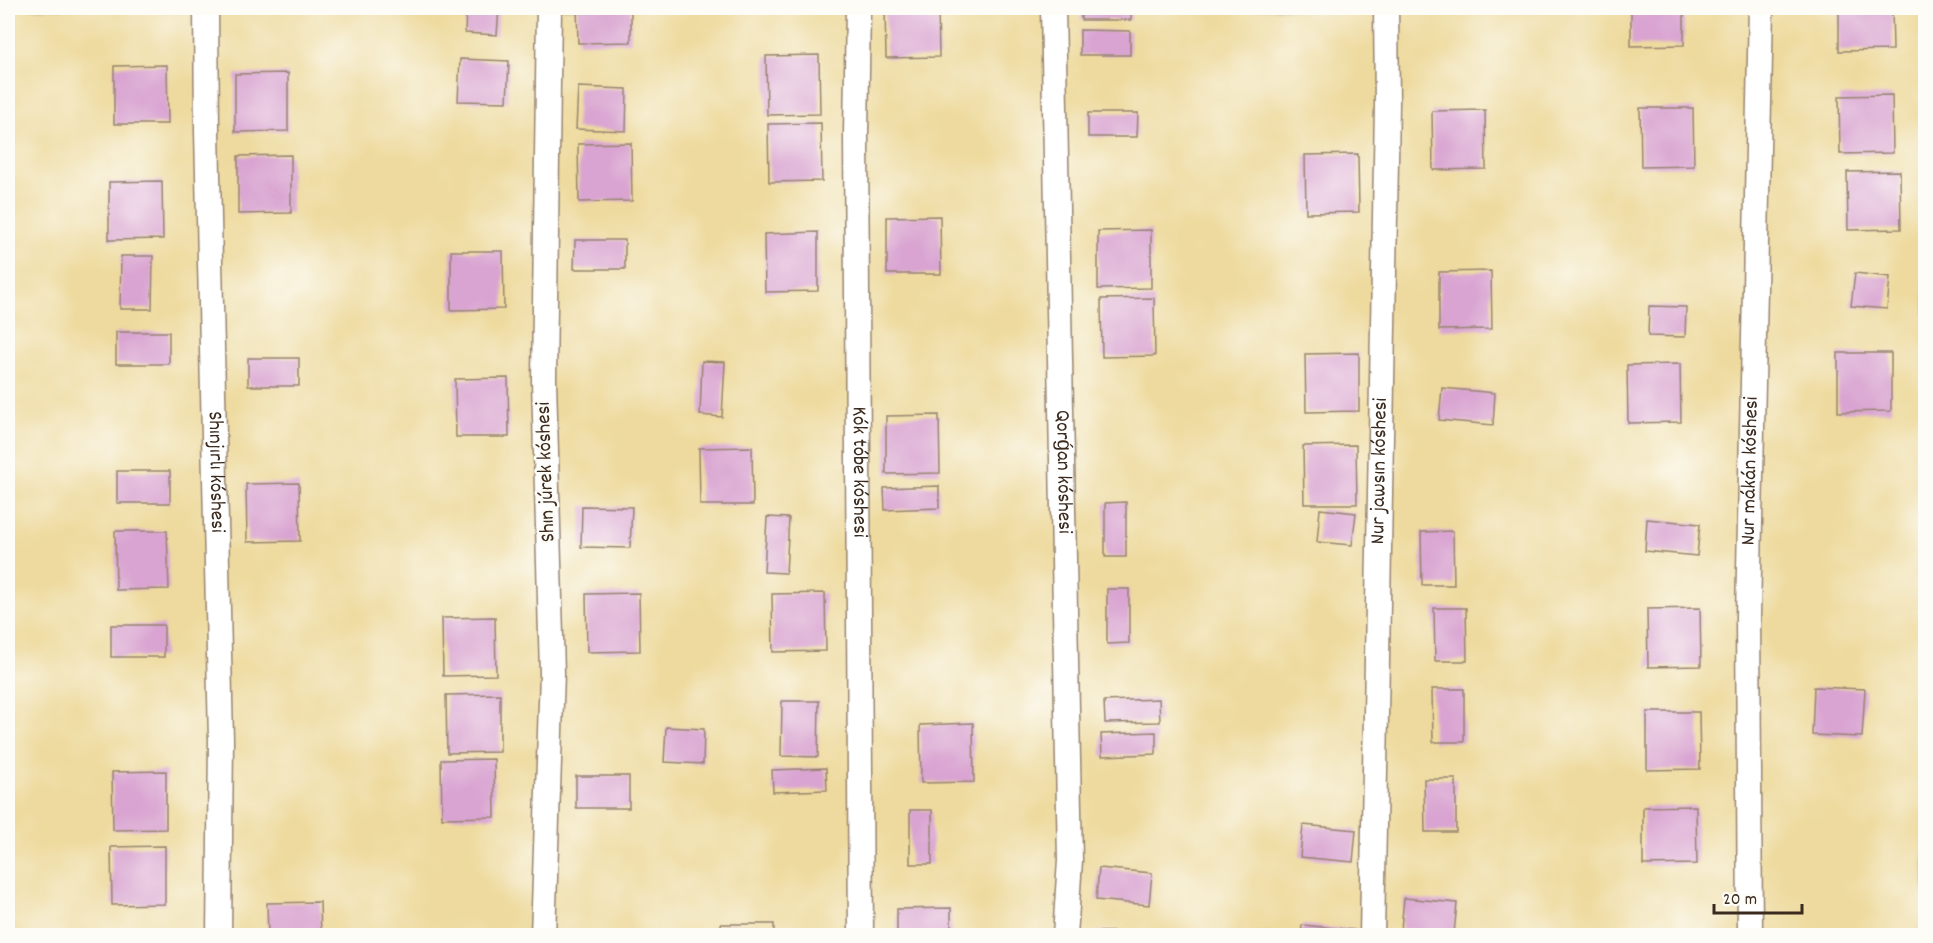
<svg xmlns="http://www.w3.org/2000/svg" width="1933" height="943" font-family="Dekko,sans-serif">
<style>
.sand{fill:#eeda9e;stroke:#94825e;stroke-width:1.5}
.building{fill:#d9a4d1}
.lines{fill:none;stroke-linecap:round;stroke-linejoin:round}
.minor-casing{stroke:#978470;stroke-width:27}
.minor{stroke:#fff;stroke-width:24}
.labels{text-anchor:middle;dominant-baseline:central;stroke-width:5;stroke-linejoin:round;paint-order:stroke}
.street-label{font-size:21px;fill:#3b2a1e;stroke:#fdfcf7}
</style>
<rect width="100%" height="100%" fill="#fdfcf7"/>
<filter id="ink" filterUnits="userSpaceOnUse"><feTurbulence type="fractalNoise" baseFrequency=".0167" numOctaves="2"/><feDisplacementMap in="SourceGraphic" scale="12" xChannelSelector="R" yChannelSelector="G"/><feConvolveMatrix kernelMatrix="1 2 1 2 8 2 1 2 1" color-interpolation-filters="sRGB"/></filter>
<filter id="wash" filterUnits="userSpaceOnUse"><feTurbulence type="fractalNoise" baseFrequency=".008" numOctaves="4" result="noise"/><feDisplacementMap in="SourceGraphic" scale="24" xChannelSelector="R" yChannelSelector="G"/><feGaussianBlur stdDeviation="1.35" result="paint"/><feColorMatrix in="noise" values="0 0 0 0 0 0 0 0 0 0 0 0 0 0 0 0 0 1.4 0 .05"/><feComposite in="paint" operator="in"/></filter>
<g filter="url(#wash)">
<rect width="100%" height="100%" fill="#f3dec2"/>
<!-- sand -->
<rect class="sand" x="8" y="8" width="1917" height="927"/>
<g id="blocks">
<!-- building -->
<g class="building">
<path d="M 466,8 L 499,8 L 497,35 L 465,33 Z"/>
<path d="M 577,8 L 631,8 L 631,42 L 578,43 Z"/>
<path d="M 885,8 L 938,8 L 939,57 L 886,58 Z"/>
<rect x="1081" y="8" width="50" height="12"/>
<path d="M 1631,8 L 1684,8 L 1684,45 L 1631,46 Z"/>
<path d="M 1839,8 L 1892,8 L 1893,50 L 1839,51 Z"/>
<path d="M 1080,30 L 1130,31 L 1130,55 L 1080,55 Z"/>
<path d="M 819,55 L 820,114 L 767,115 L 766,56 Z"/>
<path d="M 460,59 L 509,61 L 507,102 L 458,101 Z"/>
<path d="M 167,65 L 168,124 L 114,124 L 114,66 Z"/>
<path d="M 288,73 L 288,131 L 235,132 L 235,74 Z"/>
<path d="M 578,87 L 627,89 L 626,131 L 576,129 Z"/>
<path d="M 1892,95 L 1893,153 L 1840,154 L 1839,96 Z"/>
<path d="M 1640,108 L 1693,108 L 1694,166 L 1641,167 Z"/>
<path d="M 1485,110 L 1486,169 L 1433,170 L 1432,111 Z"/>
<path d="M 1088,113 L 1138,113 L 1137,137 L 1088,137 Z"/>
<path d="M 821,123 L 822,181 L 769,182 L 768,124 Z"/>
<path d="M 631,143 L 632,201 L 579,202 L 578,144 Z"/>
<path d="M 1358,154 L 1359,212 L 1306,213 L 1305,155 Z"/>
<path d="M 291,155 L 291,213 L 238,214 L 238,156 Z"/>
<path d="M 1900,171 L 1901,229 L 1848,230 L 1847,172 Z"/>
<path d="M 162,181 L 163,239 L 109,240 L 109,182 Z"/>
<path d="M 940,216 L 941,274 L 887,274 L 887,217 Z"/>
<path d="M 1151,230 L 1151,288 L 1098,289 L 1098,231 Z"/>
<path d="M 818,232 L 818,291 L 765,292 L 764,234 Z"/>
<path d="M 575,240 L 625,240 L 625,269 L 574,269 Z"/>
<path d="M 451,251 L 503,251 L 504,309 L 451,310 Z"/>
<path d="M 121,256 L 153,256 L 152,309 L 120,309 Z"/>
<path d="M 1491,271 L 1492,329 L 1439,330 L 1439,272 Z"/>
<path d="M 1855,273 L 1890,277 L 1887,309 L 1851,306 Z"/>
<path d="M 1154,298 L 1155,356 L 1102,357 L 1101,299 Z"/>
<path d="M 1649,306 L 1686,307 L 1685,337 L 1648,336 Z"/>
<rect x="116" y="332" width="53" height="32"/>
<path d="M 1359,353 L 1359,411 L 1306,412 L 1305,354 Z"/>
<path d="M 1838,353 L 1891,353 L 1891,411 L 1838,412 Z"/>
<rect x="248" y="358" width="51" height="28"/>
<path d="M 702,361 L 725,362 L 722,417 L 700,415 Z"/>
<path d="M 1680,364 L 1681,422 L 1628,423 L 1627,365 Z"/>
<path d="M 508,378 L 509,437 L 456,437 L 455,379 Z"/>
<path d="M 1442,388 L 1495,393 L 1493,425 L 1439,420 Z"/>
<path d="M 939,415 L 940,473 L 886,474 L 886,416 Z"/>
<path d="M 1356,445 L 1357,504 L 1304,504 L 1303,446 Z"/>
<path d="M 752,447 L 753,505 L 700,505 L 699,448 Z"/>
<rect x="117" y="471" width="53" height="32"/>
<path d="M 299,483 L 300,541 L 247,542 L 246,484 Z"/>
<path d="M 939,486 L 939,508 L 885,510 L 884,488 Z"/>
<path d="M 1126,502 L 1126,557 L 1105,557 L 1105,503 Z"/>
<path d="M 582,506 L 632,507 L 630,548 L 581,547 Z"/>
<path d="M 1320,509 L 1356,513 L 1352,545 L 1317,542 Z"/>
<path d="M 767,517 L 789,518 L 786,573 L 764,572 Z"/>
<path d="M 1647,519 L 1700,524 L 1697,556 L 1645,551 Z"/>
<path d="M 115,531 L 167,531 L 169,589 L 116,590 Z"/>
<path d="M 1453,531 L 1454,585 L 1422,585 L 1421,532 Z"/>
<path d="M 1107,589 L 1129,589 L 1129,643 L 1107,644 Z"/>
<path d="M 639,593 L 640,651 L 587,652 L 586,594 Z"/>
<path d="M 825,593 L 826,651 L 773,652 L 772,594 Z"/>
<path d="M 1434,608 L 1466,608 L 1467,661 L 1435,661 Z"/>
<path d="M 1700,608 L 1701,666 L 1648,667 L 1647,609 Z"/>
<path d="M 495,617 L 496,675 L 443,676 L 442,618 Z"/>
<rect x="111" y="625" width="53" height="32"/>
<path d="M 1814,687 L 1865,689 L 1862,737 L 1812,735 Z"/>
<path d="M 1432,689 L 1464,689 L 1464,742 L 1433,742 Z"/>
<path d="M 500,694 L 500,752 L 447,753 L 446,695 Z"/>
<path d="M 1159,699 L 1160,722 L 1105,723 L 1104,701 Z"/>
<path d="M 782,701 L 819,701 L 818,757 L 781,756 Z"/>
<path d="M 1647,712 L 1699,712 L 1700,769 L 1647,770 Z"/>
<path d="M 973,723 L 974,782 L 921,783 L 920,725 Z"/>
<path d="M 666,727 L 704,729 L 703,764 L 664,762 Z"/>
<path d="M 1156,732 L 1156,754 L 1102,756 L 1101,734 Z"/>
<path d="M 494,759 L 495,817 L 442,818 L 441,760 Z"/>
<path d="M 826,768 L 827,790 L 773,792 L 772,770 Z"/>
<path d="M 166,771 L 166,829 L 113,830 L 112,772 Z"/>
<rect x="576" y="776" width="53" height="32"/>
<path d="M 1424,779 L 1456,779 L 1456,832 L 1425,832 Z"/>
<path d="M 1696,806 L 1697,864 L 1643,865 L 1643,807 Z"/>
<rect x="910" y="810" width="22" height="54"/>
<path d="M 1303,825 L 1356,830 L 1353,862 L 1300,857 Z"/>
<path d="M 165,846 L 165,904 L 112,905 L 111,847 Z"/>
<path d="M 1099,868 L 1152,873 L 1149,905 L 1096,900 Z"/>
<path d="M 1404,898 L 1457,903 L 1454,934 L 1401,929 Z"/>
<path d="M 320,902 L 321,936 L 268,936 L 267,903 Z"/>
<path d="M 951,908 L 951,936 L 897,936 L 897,909 Z"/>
<rect x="721" y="924" width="53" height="12"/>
<path d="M 1302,925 L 1355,930 L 1354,936 L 1301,936 Z"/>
<path d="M 1148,931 L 1148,936 L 1095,936 L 1095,932 Z"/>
</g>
</g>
</g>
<g filter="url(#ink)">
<use href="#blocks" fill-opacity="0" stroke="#978470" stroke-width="1.5"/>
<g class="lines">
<defs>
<g id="minor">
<path id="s1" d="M 206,8 L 207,131 L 221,740 L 219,936"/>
<path id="s2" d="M 858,8 L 856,134 L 861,936"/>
<path id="s3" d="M 1053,8 L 1070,860 L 1065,936"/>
<path d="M 543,936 L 552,673 L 544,380 L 549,8"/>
<path id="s4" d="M 1372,936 L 1387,105 L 1386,8"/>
<path id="s5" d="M 1750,936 L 1748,616 L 1761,8"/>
</g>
</defs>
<!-- minor casing -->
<use href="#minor" class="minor-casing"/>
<!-- minor -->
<use href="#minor" class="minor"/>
</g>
</g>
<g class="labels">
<!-- street labels -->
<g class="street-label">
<text stroke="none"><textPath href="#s1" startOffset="464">Shınjırlı kóshesi</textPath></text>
<text stroke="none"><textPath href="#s2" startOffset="464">Kók tóbe kóshesi</textPath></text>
<text stroke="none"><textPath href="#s5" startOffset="465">Nur mákán kóshesi</textPath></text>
<text transform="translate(547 472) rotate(-92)">Shın júrek kóshesi</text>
<text stroke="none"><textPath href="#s3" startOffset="464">Qorǵan kóshesi</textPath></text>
<text stroke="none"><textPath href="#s4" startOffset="465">Nur jawsın kóshesi</textPath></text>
</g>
</g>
<!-- margin -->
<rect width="1933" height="943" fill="none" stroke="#fdfcf7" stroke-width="30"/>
<!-- scale -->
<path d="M1714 904v9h88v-9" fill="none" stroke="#3b2a1e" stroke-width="3"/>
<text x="1723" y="904" font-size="18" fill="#3b2a1e" stroke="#fdfcf7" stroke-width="4.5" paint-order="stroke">20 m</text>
</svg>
